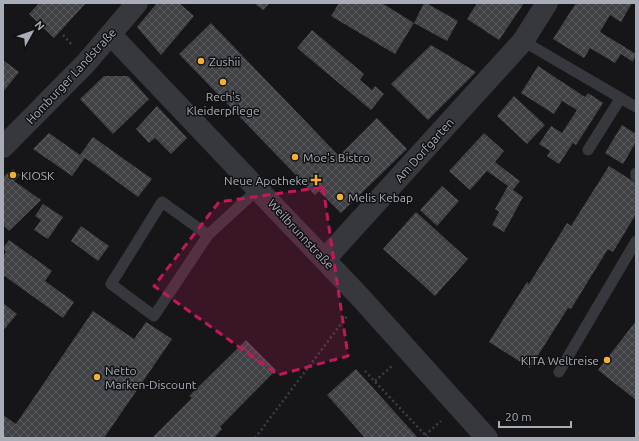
<svg xmlns="http://www.w3.org/2000/svg" width="639" height="441" font-family="Ubuntu,sans-serif">
<style>
.building{fill:url(#building-cross-hatch)}
.lines{fill:none;stroke-linecap:round;stroke-linejoin:round}
.path{stroke:#3d3f44;stroke-width:2.5;stroke-dasharray:2 3;stroke-linecap:butt}
.service{stroke:#37383d;stroke-width:11}
.minor{stroke:#37383d;stroke-width:22}
.tertiary{stroke:#37383d;stroke-width:22}
.marked{fill:#c2185b;fill-opacity:0.2;stroke:#c2185b;stroke-width:3;stroke-dasharray:8 5;stroke-linejoin:round}
.poi-dot{fill:#f2b134;stroke:#111113;stroke-width:1.5}
.labels{text-anchor:middle;dominant-baseline:central;stroke-width:3;stroke-linejoin:round;paint-order:stroke}
.poi-label{font-size:12px;fill:#a8adb8;stroke:#111113;text-anchor:start}
.street-label{font-size:12px;fill:#a8adb8;stroke:#111113}
</style>
<defs>
<pattern id="building-cross-hatch" width="8" height="8" patternUnits="userSpaceOnUse"><rect width="8" height="8" fill="#404145"/><path d="M0 0l8 8M0 8l8-8" fill="none" stroke="#595a5e"/></pattern>
</defs>
<rect width="100%" height="100%" fill="#161618"/>
<!-- building -->
<g class="building">
<path d="M 39,3 L 86,3 L 54,38 L 29,14 Z"/>
<path d="M 157,3 L 179,3 L 194,16 L 161,55 L 137,27 Z"/>
<path d="M 254,3 L 270,3 L 263,10 Z"/>
<path d="M 339,3 L 382,3 L 414,23 L 424,3 L 426,3 L 458,21 L 447,41 L 414,23 L 395,54 L 331,16 Z"/>
<path d="M 477,3 L 524,3 L 499,40 L 467,19 Z"/>
<path d="M 576,3 L 632,3 L 621,22 L 610,15 L 600,32 L 636,54 L 633,62 L 621,54 L 615,63 L 590,48 L 584,58 L 553,39 Z"/>
<path d="M 211,23 L 339,156 L 377,118 L 407,149 L 341,213 L 319,191 L 315,195 L 179,54 Z"/>
<path d="M 312,30 L 364,74 L 360,80 L 372,90 L 375,86 L 384,94 L 371,110 L 297,48 Z"/>
<path d="M 431,45 L 476,72 L 428,120 L 391,84 Z"/>
<path d="M 3,60 L 19,72 L 3,92 Z"/>
<path d="M 538,66 L 585,97 L 588,93 L 603,103 L 576,145 L 573,143 L 559,164 L 547,156 L 550,151 L 539,144 L 551,126 L 562,133 L 577,110 L 562,101 L 554,114 L 521,93 Z"/>
<path d="M 104,76 L 128,76 L 149,99 L 113,134 L 80,99 Z"/>
<path d="M 514,96 L 545,125 L 527,144 L 497,116 Z"/>
<path d="M 157,106 L 187,138 L 171,154 L 155,138 L 149,143 L 136,129 Z"/>
<path d="M 622,125 L 636,134 L 636,142 L 623,164 L 605,153 Z"/>
<path d="M 49,133 L 80,155 L 93,137 L 152,179 L 138,197 L 85,158 L 72,176 L 33,149 Z"/>
<path d="M 484,133 L 504,151 L 495,162 L 520,181 L 513,190 L 523,197 L 504,232 L 492,225 L 499,212 L 495,209 L 508,186 L 487,171 L 470,190 L 449,171 Z"/>
<path d="M 609,166 L 636,183 L 636,214 L 613,252 L 608,249 L 571,309 L 568,308 L 530,368 L 489,342 L 527,282 L 529,284 L 567,223 L 571,226 Z"/>
<path d="M 13,169 L 20,175 L 14,181 L 41,200 L 9,231 L 3,225 L 3,177 Z"/>
<path d="M 442,186 L 459,201 L 437,226 L 420,210 Z"/>
<path d="M 43,204 L 63,217 L 48,239 L 34,230 L 41,220 L 35,216 Z"/>
<path d="M 416,212 L 468,259 L 435,296 L 383,249 Z"/>
<path d="M 81,226 L 109,246 L 98,261 L 71,241 Z"/>
<path d="M 9,240 L 52,271 L 45,281 L 74,302 L 63,318 L 3,275 L 3,256 L 6,252 L 3,248 Z"/>
<path d="M 3,303 L 17,314 L 3,331 Z"/>
<path d="M 93,311 L 134,339 L 146,322 L 172,339 L 104,438 L 3,438 L 3,415 L 16,424 Z"/>
<path d="M 636,321 L 636,400 L 598,370 Z"/>
<path d="M 246,340 L 276,370 L 220,427 L 222,429 L 214,438 L 152,438 L 192,398 L 189,396 Z"/>
<path d="M 356,369 L 392,409 L 418,438 L 365,438 L 327,395 Z"/>
</g>
<g class="lines">
<!-- path -->
<g class="path">
<path d="M 63,35 L 72,45"/>
<path d="M 365,371 L 428,438"/>
<path d="M 375,381 L 392,366"/>
<path d="M 425,435 L 441,421"/>
<path d="M 255,438 L 347,316"/>
</g>
<!-- service -->
<g class="service">
<path d="M 523,41 L 636,107"/>
<path d="M 588,150 L 620,99"/>
<path d="M 636,173 L 636,176"/>
<path d="M 208,235 L 162,202 L 111,284 L 154,316 L 208,235 L 258,189"/>
<path d="M 559,372 L 636,241"/>
</g>
<!-- minor -->
<g class="minor">
<path d="M 111,35 L 361,298 L 487,438"/>
<path d="M 325,259 L 523,41 L 547,3"/>
</g>
<!-- tertiary -->
<path class="tertiary" d="M 3,147 L 86,63 L 137,3"/>
</g>
<!-- marked area -->
<path class="marked" d="M 323,187 L 348,356 L 278,375 L 154,286 L 219,202 Z"/>
<!-- markers -->
<g class="poi-dot">
<circle cx="201" cy="61" r="4"/>
<circle cx="223" cy="82" r="4"/>
<circle cx="295" cy="157" r="4"/>
<circle cx="13" cy="175" r="4"/>
<path d="M314 174h4v4h4v4h-4v4h-4v-4h-4v-4h4z"/>
<circle cx="340" cy="197" r="4"/>
<circle cx="607" cy="360" r="4"/>
<circle cx="97" cy="377" r="4"/>
</g>
<g class="labels">
<!-- poi labels -->
<g class="poi-label">
<text x="209" y="61">Zushii</text>
<text x="223" y="96" text-anchor="middle">Rech's<tspan x="223" dy="14">Kleiderpflege</tspan></text>
<text x="303" y="157">Moe's Bistro</text>
<text x="21" y="175">KIOSK</text>
<text x="308" y="180" text-anchor="end">Neue Apotheke</text>
<text x="348" y="197">Melis Kebap</text>
<text x="599" y="360" text-anchor="end">KITA Weltreise</text>
<text x="105" y="370">Netto<tspan x="105" dy="14">Marken-Discount</tspan></text>
</g>
<!-- street labels -->
<g class="street-label">
<text transform="translate(71 76) rotate(-47)">Homburger Landstraße</text>
<text transform="translate(424 150) rotate(-48)">Am Dorfgarten</text>
<text transform="translate(301 234) rotate(47)">Weilbrunnstraße</text>
</g>
</g>
<!-- border -->
<rect width="639" height="441" fill="none" stroke="#a8adb8" stroke-width="8"/>
<!-- north arrow -->
<g transform="translate(32 32) rotate(50)" stroke="#111113" stroke-width="3" paint-order="stroke">
<path d="M0-3L7 15L0 10L-7 15Z" fill="#a8adb8"/>
<text y="-6" font-size="11" font-weight="bold" text-anchor="middle" fill="#a8adb8">N</text>
</g>
<!-- scale -->
<path d="M499 421v6h72v-6" fill="none" stroke="#a8adb8" stroke-width="2"/>
<text x="505" y="421" font-size="12" fill="#a8adb8" stroke="#111113" stroke-width="3" paint-order="stroke">20 m</text>
</svg>
